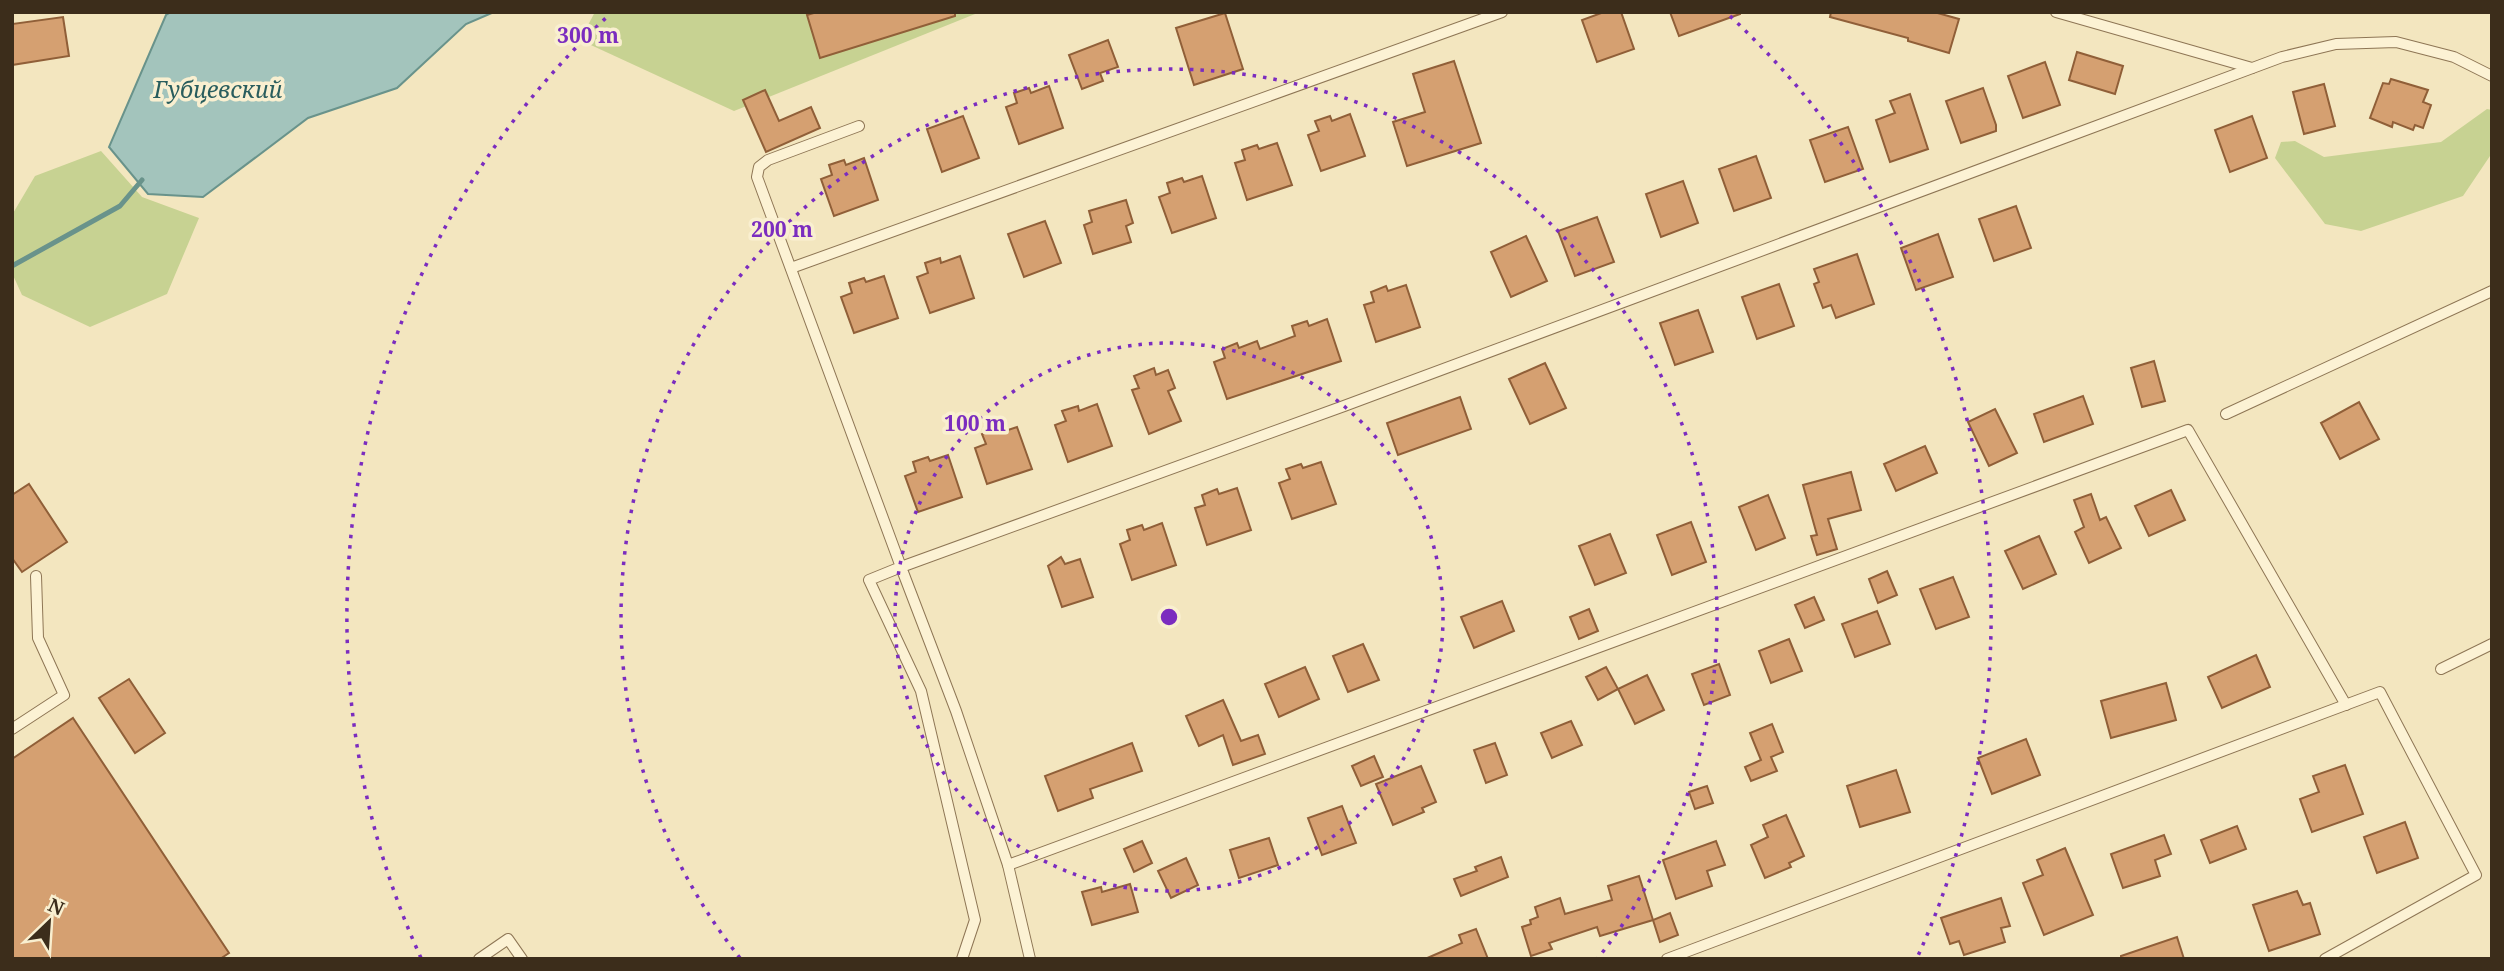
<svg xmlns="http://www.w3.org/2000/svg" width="2504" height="971" font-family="'Noto Serif',serif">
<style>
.green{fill:#c7d292}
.water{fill:#a3c4bc;stroke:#69938b;stroke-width:2}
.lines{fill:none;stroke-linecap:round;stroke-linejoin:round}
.stream{stroke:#69938b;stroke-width:5}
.building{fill:#d5a071;stroke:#905f38;stroke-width:2}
.service-casing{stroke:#8e7655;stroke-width:12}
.service{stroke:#fcf2d4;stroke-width:10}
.ring{fill:none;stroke:#7b2cbf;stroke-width:3.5;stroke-dasharray:3.5 7}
.labels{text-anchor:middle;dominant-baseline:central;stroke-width:7;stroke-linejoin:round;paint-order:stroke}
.water-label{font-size:23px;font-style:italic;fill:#295d5d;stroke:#f9efd0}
.centre{fill:#7b2cbf;stroke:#f9efd0;stroke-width:3.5}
.ring-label{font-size:21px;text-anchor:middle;font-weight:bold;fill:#7b2cbf;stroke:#f9efd0;stroke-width:7;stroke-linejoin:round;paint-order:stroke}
</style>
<rect width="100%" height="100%" fill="#f3e6bf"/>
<!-- green -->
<g class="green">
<path d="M 595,12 L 980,12 L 734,111 L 580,40 Z"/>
<path d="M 2487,109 L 2492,110 L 2492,153 L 2463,196 L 2361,231 L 2325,224 L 2275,158 L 2281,142 L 2295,141 L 2324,157 L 2441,142 Z"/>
<path d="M 101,151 L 142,197 L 199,218 L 167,294 L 90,327 L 22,295 L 12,273 L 12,215 L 35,176 Z"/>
</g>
<!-- water -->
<path class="water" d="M 171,12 L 494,12 L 466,24 L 397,88 L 308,118 L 203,197 L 148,194 L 109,147 L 166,15 Z"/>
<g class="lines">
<!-- stream -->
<path class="stream" d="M 12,266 L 120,206 L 142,180"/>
</g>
<!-- building -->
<g class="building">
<path d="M 817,12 L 955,12 L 955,16 L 820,58 L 807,15 Z"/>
<path d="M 1604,12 L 1621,12 L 1634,49 L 1597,62 L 1582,20 Z"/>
<path d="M 1670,12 L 1740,12 L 1740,14 L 1679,36 Z"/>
<path d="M 1831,12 L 1934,12 L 1959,19 L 1949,53 L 1908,41 L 1908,38 L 1830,17 Z"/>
<path d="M 1225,13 L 1243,69 L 1194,85 L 1176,28 Z"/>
<path d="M 63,17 L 69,56 L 12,65 L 12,24 Z"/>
<path d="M 1108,40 L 1118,67 L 1100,73 L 1103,81 L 1082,89 L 1069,55 Z"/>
<path d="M 2077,52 L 2123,66 L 2115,94 L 2069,80 Z"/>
<path d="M 1454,61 L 1481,143 L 1407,166 L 1393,122 L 1425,112 L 1413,74 Z"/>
<path d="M 2045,62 L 2060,105 L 2023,118 L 2008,76 Z"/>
<path d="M 2391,79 L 2428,90 L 2423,102 L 2431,105 L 2423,128 L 2415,125 L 2413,130 L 2393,122 L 2392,127 L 2370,118 L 2383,83 L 2389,84 Z"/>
<path d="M 2324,84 L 2335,126 L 2304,134 L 2293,92 Z"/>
<path d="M 1049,86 L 1063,128 L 1019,144 L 1006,107 L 1017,103 L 1014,93 L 1029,88 L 1031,93 Z"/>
<path d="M 1983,88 L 1996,125 L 1996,131 L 1961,143 L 1946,101 Z"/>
<path d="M 765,90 L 779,121 L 811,107 L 820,128 L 766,152 L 743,100 Z"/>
<path d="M 1910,94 L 1928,149 L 1890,162 L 1876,120 L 1895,113 L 1890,101 Z"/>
<path d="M 1350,114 L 1365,156 L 1321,171 L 1308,135 L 1319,131 L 1315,121 L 1330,116 L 1332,121 Z"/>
<path d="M 963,116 L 979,158 L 942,172 L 927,129 Z"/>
<path d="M 2252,116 L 2267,158 L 2230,172 L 2215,130 Z"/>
<path d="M 1848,127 L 1863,169 L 1825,182 L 1810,140 Z"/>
<path d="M 1277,143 L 1292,185 L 1247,200 L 1235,163 L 1245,160 L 1242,150 L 1257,145 L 1259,149 Z"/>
<path d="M 1756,156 L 1771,198 L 1734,211 L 1719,169 Z"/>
<path d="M 864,158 L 878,200 L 834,216 L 821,179 L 832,175 L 829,165 L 844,160 L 846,165 Z"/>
<path d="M 1202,176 L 1216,218 L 1172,233 L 1159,197 L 1170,193 L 1167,183 L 1182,178 L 1184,182 Z"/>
<path d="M 1683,181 L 1698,223 L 1661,237 L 1646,194 Z"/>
<path d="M 1126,200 L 1133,223 L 1126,226 L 1131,242 L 1093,254 L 1084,225 L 1092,222 L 1089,211 Z"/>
<path d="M 2016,206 L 2031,248 L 1994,261 L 1979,219 Z"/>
<path d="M 1597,217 L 1614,262 L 1575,276 L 1558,231 Z"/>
<path d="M 1045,221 L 1061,263 L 1024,277 L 1008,234 Z"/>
<path d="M 1938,234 L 1953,277 L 1916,290 L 1901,248 Z"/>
<path d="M 1526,236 L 1547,281 L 1511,297 L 1491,252 Z"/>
<path d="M 1857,254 L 1874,304 L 1836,318 L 1831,305 L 1823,308 L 1814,284 L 1819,282 L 1814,269 Z"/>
<path d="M 960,256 L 974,298 L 930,313 L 917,277 L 928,273 L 925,263 L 940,258 L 941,263 Z"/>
<path d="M 884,276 L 898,318 L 854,333 L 841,297 L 852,293 L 849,283 L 864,278 L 866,282 Z"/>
<path d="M 1779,284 L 1794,326 L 1757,339 L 1742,297 Z"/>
<path d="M 1406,285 L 1420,327 L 1376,342 L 1364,305 L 1374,302 L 1371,292 L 1386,286 L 1388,291 Z"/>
<path d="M 1698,310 L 1713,352 L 1675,365 L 1660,323 Z"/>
<path d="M 1327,319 L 1341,361 L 1227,399 L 1214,362 L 1225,358 L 1222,349 L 1237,343 L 1239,348 L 1257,341 L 1260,349 L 1295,336 L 1292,326 L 1307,321 L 1309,326 Z"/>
<path d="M 2154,361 L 2165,401 L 2142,407 L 2131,368 Z"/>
<path d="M 1545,363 L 1566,408 L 1530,424 L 1509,379 Z"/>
<path d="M 1154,368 L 1156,375 L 1168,370 L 1175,388 L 1168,391 L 1181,421 L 1149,434 L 1132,390 L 1139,388 L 1134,376 Z"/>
<path d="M 2083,396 L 2093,424 L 2044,442 L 2034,414 Z"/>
<path d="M 1460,397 L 1471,429 L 1398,455 L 1387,423 Z"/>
<path d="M 2359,402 L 2379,439 L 2340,459 L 2321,423 Z"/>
<path d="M 1097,404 L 1112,446 L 1068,462 L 1055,425 L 1066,421 L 1062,411 L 1078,406 L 1079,411 Z"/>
<path d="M 1995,409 L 2017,453 L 1989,466 L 1968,422 Z"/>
<path d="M 1017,427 L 1032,469 L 987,484 L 975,448 L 986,444 L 982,434 L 997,429 L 999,433 Z"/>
<path d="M 1925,446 L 1937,473 L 1896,491 L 1884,464 Z"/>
<path d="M 948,455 L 962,497 L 918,512 L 905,476 L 916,472 L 913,462 L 928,457 L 930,461 Z"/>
<path d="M 1321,462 L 1336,504 L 1292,519 L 1279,483 L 1290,479 L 1286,469 L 1301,464 L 1303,468 Z"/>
<path d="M 1851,472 L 1861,510 L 1828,519 L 1837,549 L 1817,555 L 1811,536 L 1817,535 L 1803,485 Z"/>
<path d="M 29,484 L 67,542 L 22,572 L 12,558 L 12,495 Z"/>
<path d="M 1237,488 L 1251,530 L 1207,545 L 1195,508 L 1205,505 L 1202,495 L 1217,489 L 1219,494 Z"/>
<path d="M 2171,490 L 2185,520 L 2149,536 L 2135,506 Z"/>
<path d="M 2091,494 L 2100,520 L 2106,517 L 2121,548 L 2089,563 L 2075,532 L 2084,527 L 2074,500 Z"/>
<path d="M 1768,495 L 1785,538 L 1756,550 L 1739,507 Z"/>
<path d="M 1691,522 L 1706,562 L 1672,575 L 1657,535 Z"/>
<path d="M 1162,523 L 1176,565 L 1132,580 L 1120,544 L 1130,540 L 1127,530 L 1142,525 L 1144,530 Z"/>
<path d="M 1610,534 L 1626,573 L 1595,585 L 1579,546 Z"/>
<path d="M 2039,536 L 2056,574 L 2023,589 L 2005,551 Z"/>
<path d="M 1061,557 L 1065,564 L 1080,559 L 1093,597 L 1062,607 L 1048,566 Z"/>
<path d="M 1887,571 L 1897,595 L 1878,603 L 1869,579 Z"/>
<path d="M 1953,577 L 1969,617 L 1936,629 L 1920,589 Z"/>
<path d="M 1814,597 L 1824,620 L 1805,628 L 1795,605 Z"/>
<path d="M 1502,601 L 1514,631 L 1474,648 L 1461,617 Z"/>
<path d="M 1589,609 L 1598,631 L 1579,639 L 1570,617 Z"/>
<path d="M 1877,611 L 1890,644 L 1855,657 L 1842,624 Z"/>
<path d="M 1789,639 L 1802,671 L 1771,683 L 1759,651 Z"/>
<path d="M 1363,644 L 1379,680 L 1348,692 L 1333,656 Z"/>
<path d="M 2256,655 L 2270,687 L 2222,708 L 2208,677 Z"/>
<path d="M 1719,664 L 1730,695 L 1704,705 L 1692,674 Z"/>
<path d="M 1305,667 L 1319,699 L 1279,717 L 1265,684 Z"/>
<path d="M 1606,667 L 1618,689 L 1598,700 L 1586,677 Z"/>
<path d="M 1647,675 L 1664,710 L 1635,724 L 1618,689 Z"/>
<path d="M 129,679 L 165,733 L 135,753 L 99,698 Z"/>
<path d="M 2166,683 L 2176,720 L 2111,738 L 2101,701 Z"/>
<path d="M 1223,700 L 1241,741 L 1258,735 L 1265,754 L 1233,765 L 1223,735 L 1199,746 L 1186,716 Z"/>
<path d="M 73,718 L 229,953 L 220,959 L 12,959 L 12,759 Z"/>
<path d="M 1571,721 L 1582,745 L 1552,758 L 1541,733 Z"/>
<path d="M 1772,724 L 1783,752 L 1771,757 L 1777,771 L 1751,781 L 1745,767 L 1761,760 L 1750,733 Z"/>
<path d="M 2026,739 L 2040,775 L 1992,794 L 1978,758 Z"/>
<path d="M 1132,743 L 1142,771 L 1090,789 L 1093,798 L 1058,811 L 1045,776 Z"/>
<path d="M 1495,743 L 1507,775 L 1486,783 L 1474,750 Z"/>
<path d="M 1374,756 L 1383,777 L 1361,786 L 1352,766 Z"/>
<path d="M 2345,765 L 2363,814 L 2312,832 L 2300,799 L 2319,792 L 2313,776 Z"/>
<path d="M 1421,766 L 1436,802 L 1422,808 L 1424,812 L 1393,825 L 1376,784 Z"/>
<path d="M 1896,770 L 1910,812 L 1860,827 L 1847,786 Z"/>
<path d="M 1707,786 L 1713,803 L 1695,809 L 1689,792 Z"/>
<path d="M 1342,806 L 1356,843 L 1322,855 L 1308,818 Z"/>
<path d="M 1786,815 L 1804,856 L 1789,863 L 1791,867 L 1765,878 L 1751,845 L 1768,837 L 1763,825 Z"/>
<path d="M 2405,822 L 2418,858 L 2377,873 L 2364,837 Z"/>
<path d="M 2237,826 L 2246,849 L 2210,863 L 2201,840 Z"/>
<path d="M 2164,835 L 2171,854 L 2155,860 L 2160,876 L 2123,888 L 2111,854 Z"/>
<path d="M 1269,838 L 1278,865 L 1239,878 L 1230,850 Z"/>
<path d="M 1142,841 L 1152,863 L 1134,872 L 1124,849 Z"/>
<path d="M 1716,841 L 1725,865 L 1707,871 L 1712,886 L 1676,899 L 1663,860 Z"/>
<path d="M 2065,848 L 2093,915 L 2044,935 L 2023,883 L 2043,875 L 2037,860 Z"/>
<path d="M 1501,857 L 1508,877 L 1461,896 L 1454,879 L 1477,871 L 1475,867 Z"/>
<path d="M 1186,858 L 1198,885 L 1171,898 L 1158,871 Z"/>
<path d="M 1639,876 L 1653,920 L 1600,936 L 1597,927 L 1549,943 L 1552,949 L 1531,956 L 1522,927 L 1531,924 L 1530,920 L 1538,917 L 1535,907 L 1560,898 L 1565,914 L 1612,900 L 1608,886 Z"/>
<path d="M 1130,884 L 1138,912 L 1092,925 L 1082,892 L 1101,887 L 1102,892 Z"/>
<path d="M 2297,891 L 2303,905 L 2310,903 L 2320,934 L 2269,951 L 2253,905 Z"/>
<path d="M 2001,898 L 2010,926 L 2001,928 L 2005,942 L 1964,955 L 1959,941 L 1950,944 L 1941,918 Z"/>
<path d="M 1670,913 L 1678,935 L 1660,942 L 1653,920 Z"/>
<path d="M 1476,929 L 1488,959 L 1425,959 L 1462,943 L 1459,935 Z"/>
<path d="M 2177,937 L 2184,959 L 2121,959 L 2121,956 Z"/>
</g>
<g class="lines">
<defs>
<g id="service">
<path d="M 2056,12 L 2252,68"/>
<path d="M 859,126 L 768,160 L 759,167 L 757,177 L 901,567 L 869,580 L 921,691 L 975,920 L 962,959"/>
<path d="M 791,268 L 1502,12"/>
<path d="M 2226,414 L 2492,291"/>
<path d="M 2441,669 L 2492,644"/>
<path d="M 12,729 L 64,695 L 38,638 L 36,576"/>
<path d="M 1008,865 L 956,711 L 901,567 L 1344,406 L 2282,57 L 2336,44 L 2396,42 L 2454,57 L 2492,76"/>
<path d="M 479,959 L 508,939 L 522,959"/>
<path d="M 1030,959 L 1008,865 L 2188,430 L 2346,705"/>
<path d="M 1667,959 L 2380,692 L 2476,875 L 2325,959"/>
</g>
</defs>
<!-- service casing -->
<use href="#service" class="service-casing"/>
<!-- service -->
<use href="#service" class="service"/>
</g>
<!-- distance rings -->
<g class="ring">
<circle cx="1169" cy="617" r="274"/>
<path d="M740 958A548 548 0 1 1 1598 958"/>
<path d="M421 958A822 822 0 0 1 608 16M1730 16A822 822 0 0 1 1917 958"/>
</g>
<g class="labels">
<!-- water labels -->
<g class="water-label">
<text x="218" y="89">Губцевский</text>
</g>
</g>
<circle cx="1169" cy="617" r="10" class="centre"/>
<g class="ring-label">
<text x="588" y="43">300 m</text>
<text x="782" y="237">200 m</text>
<text x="975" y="431">100 m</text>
</g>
<!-- border -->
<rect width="2504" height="971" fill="none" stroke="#3c2d1b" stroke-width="28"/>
<!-- north arrow -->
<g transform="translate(49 922) rotate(25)" stroke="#f9efd0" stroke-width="5" paint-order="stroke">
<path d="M0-5L12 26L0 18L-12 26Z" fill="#3c2d1b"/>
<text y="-10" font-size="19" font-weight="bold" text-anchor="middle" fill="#3c2d1b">N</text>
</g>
</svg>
